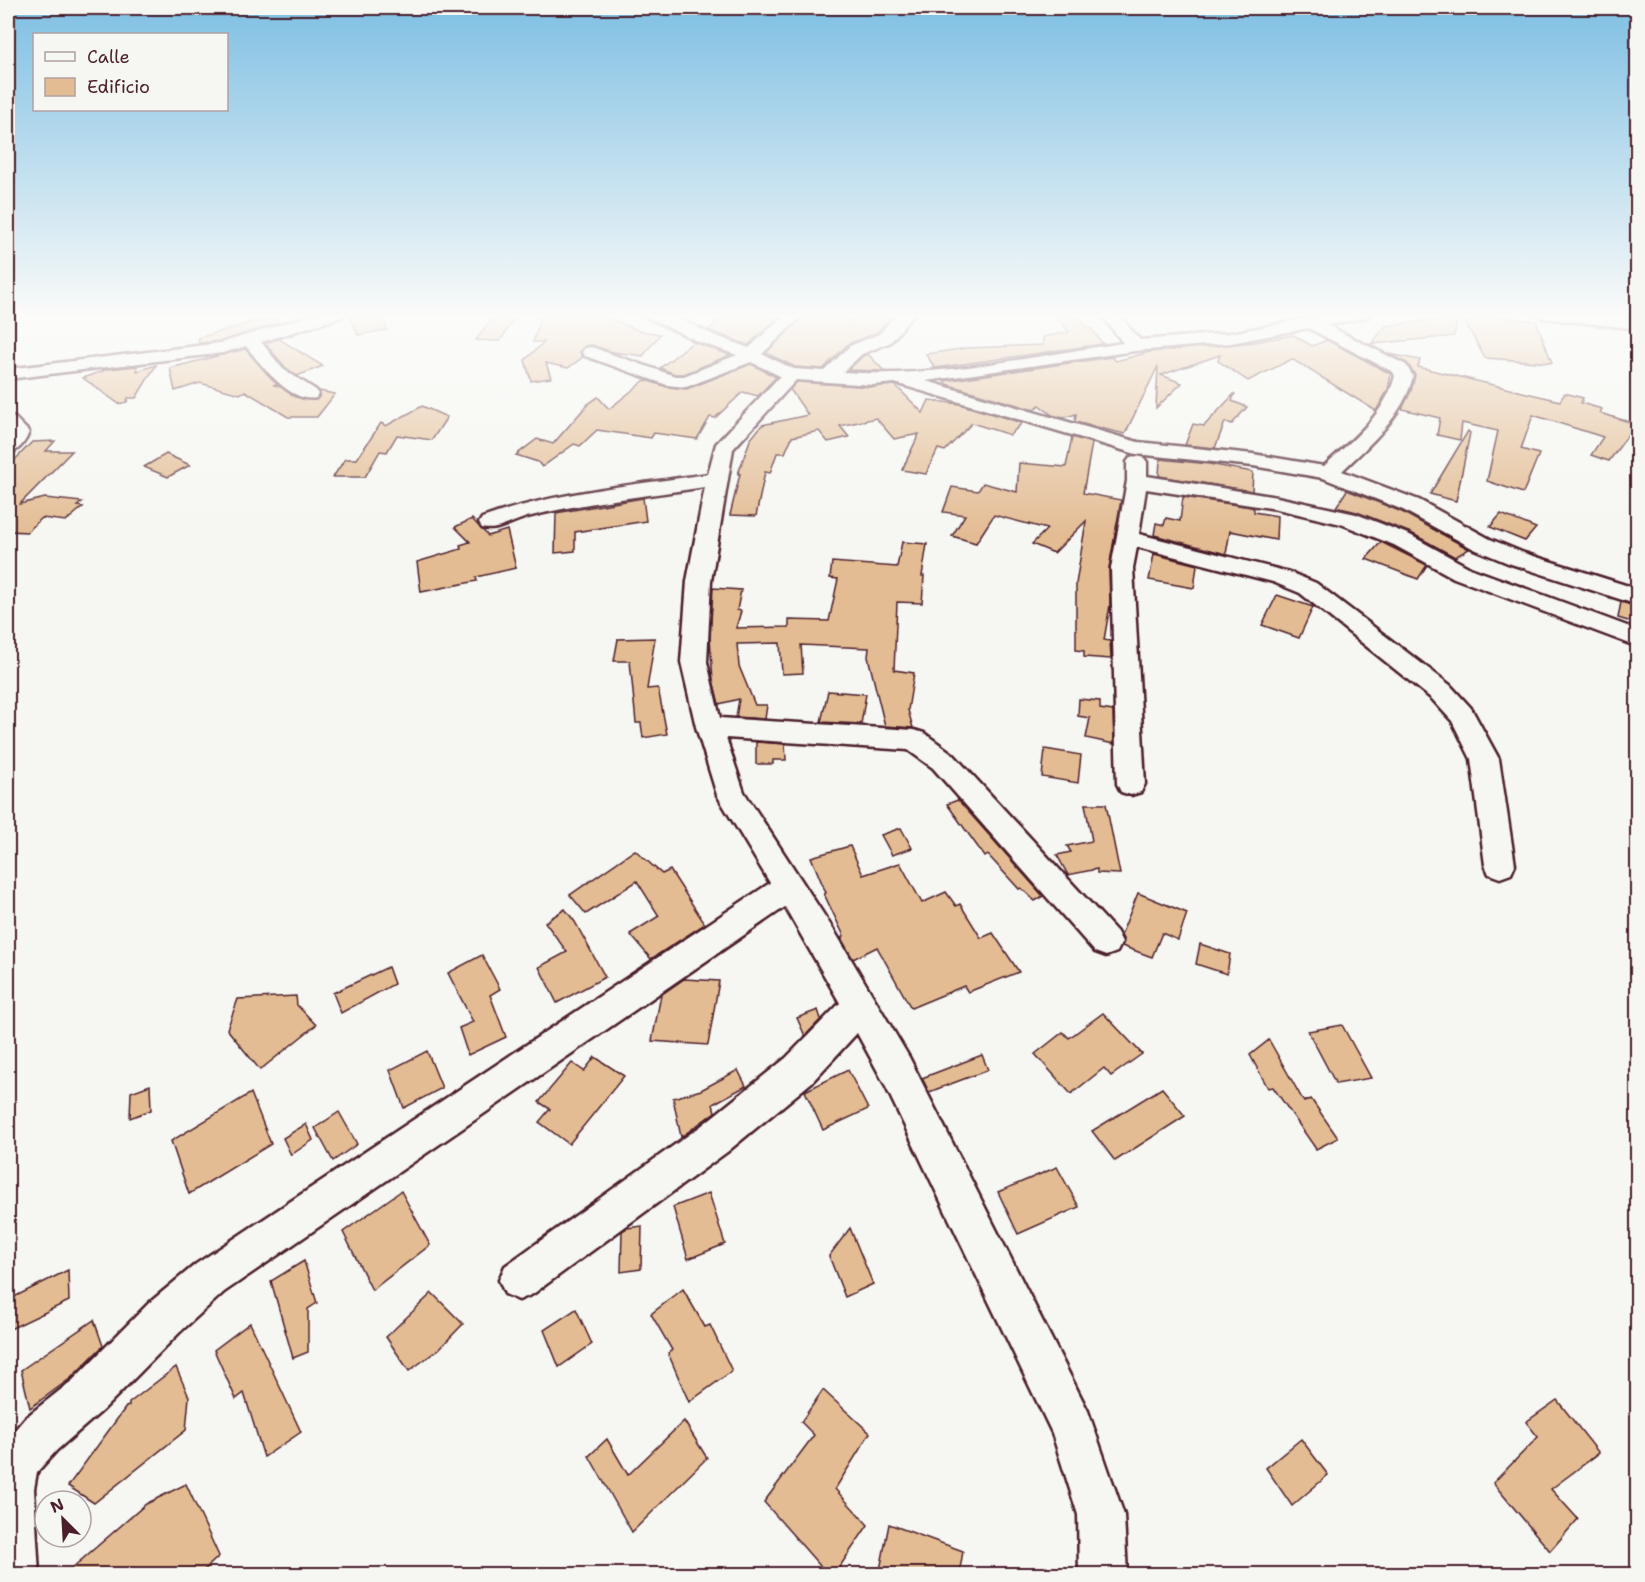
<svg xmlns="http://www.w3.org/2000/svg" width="1645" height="1582" font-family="'Shantell Sans',sans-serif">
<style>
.building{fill:#e3bc93;stroke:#4a1f2b;stroke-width:1.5}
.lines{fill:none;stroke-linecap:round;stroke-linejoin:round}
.minor-casing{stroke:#4a1f2b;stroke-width:5}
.minor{fill:#f6f6f2;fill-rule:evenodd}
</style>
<rect width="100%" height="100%" fill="#f6f6f2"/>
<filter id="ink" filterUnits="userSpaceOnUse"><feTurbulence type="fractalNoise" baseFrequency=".0167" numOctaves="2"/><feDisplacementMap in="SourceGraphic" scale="12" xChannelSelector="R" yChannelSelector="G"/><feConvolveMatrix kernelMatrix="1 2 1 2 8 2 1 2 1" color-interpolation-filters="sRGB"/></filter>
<g filter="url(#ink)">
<!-- building -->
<g class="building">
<path d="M 349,313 L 382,313 L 387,330 L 358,335 Z"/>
<path d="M 542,313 L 597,313 L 640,331 L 660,334 L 643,356 L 613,352 L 592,345 L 585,346 L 580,352 L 583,357 L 568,368 L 546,363 L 551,378 L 531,381 L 525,360 L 544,342 L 533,342 Z"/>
<path d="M 728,313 L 783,313 L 748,345 L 708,330 Z"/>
<path d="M 807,313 L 830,313 L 850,321 L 860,313 L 877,313 L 891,317 L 876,333 L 848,344 L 823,369 L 795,367 L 766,353 Z"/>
<path d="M 1054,313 L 1078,313 L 1087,329 L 1091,328 L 1103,344 L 935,368 L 926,354 L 967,348 L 1043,345 L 1043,337 L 1069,332 Z"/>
<path d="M 1461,315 L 1483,316 L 1482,315 L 1536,321 L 1552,363 L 1485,358 Z"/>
<path d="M 1458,317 L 1454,336 L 1371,344 L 1386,326 Z"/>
<path d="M 274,318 L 279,323 L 221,341 L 199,343 L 198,338 L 257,321 L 260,322 Z"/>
<path d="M 492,318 L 514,319 L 500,341 L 476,340 Z"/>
<path d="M 294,334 L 279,339 L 323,366 L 297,376 L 285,367 L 265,343 Z"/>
<path d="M 1293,335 L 1312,346 L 1327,340 L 1391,374 L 1388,389 L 1376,411 L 1292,359 L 1248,381 L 1218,361 L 1220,355 L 1161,375 L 1182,383 L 1156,408 L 1158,366 L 1125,434 L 1075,422 L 1076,414 L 1063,418 L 1052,415 L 1039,405 L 1034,410 L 946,384 L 944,381 L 1112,357 L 1116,361 L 1150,352 L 1255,342 Z"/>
<path d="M 693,342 L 730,355 L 684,374 L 675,374 L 660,368 Z"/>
<path d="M 245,349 L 277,384 L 273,385 L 279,386 L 295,397 L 316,400 L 320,395 L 319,391 L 335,394 L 317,417 L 288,417 L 245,391 L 240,394 L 200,383 L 175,391 L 170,368 Z"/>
<path d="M 868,354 L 884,371 L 848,370 L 863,356 Z"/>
<path d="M 1389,354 L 1420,360 L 1418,367 L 1560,401 L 1565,393 L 1583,398 L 1581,403 L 1602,409 L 1600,413 L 1636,424 L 1609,461 L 1591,455 L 1603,437 L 1533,415 L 1521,449 L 1539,454 L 1523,493 L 1487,481 L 1498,431 L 1462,423 L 1460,440 L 1437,435 L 1440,418 L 1402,409 L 1411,391 L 1415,375 L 1407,363 Z"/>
<path d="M 751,364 L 776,377 L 758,396 L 743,392 L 715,418 L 710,417 L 697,439 L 654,433 L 651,438 L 597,430 L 580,446 L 574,444 L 542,467 L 538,462 L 516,455 L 537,439 L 553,444 L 588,404 L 598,397 L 609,409 L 645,380 L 667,387 L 687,389 Z"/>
<path d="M 156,365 L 136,398 L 128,398 L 127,402 L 119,404 L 83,378 L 108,369 L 137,366 L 137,371 Z"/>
<path d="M 797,382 L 873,387 L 895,385 L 923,413 L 929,400 L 959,404 L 1022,423 L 1010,435 L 972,423 L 945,451 L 938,449 L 926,474 L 902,470 L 919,434 L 894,439 L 876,418 L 840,426 L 849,437 L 828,442 L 819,431 L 792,437 L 785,453 L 777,453 L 770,473 L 765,472 L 756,516 L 730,515 L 740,474 L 738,474 L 750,440 L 762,425 L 808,415 L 790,389 Z"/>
<path d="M 1235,393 L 1232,401 L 1247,407 L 1232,424 L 1225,422 L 1215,448 L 1185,445 L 1193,424 L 1204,426 Z"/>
<path d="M 422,406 L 447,417 L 432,440 L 397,435 L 387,452 L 380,451 L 365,477 L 333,477 L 345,459 L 357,459 L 381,423 L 386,426 Z"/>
<path d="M 1468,431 L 1470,433 L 1456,501 L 1430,494 Z"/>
<path d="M 1072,437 L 1092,443 L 1083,493 L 1121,500 L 1109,568 L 1110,605 L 1104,640 L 1110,641 L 1111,659 L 1084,657 L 1084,651 L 1076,650 L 1076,584 L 1086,521 L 1054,553 L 1032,544 L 1047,529 L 994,515 L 976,543 L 952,536 L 965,515 L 943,512 L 952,487 L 978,491 L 983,483 L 1017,492 L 1019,463 L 1066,467 Z"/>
<path d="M 55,441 L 46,451 L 72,451 L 20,504 L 45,498 L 82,502 L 77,506 L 83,507 L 66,521 L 42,518 L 27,532 L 8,531 L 8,467 L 32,442 Z"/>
<path d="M 166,454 L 190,465 L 168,477 L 144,467 Z"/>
<path d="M 1160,459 L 1209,464 L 1253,472 L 1252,491 L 1159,476 Z"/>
<path d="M 1347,490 L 1402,512 L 1469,549 L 1455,557 L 1411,533 L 1357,512 L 1336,507 Z"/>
<path d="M 1183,497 L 1251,507 L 1254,509 L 1254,512 L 1277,516 L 1276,540 L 1230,531 L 1226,554 L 1154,535 L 1156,523 L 1164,525 L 1166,518 L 1180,521 Z"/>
<path d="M 643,498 L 646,521 L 575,532 L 575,551 L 555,553 L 556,513 Z"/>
<path d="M 1501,514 L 1536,528 L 1525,541 L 1490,527 Z"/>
<path d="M 472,519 L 488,536 L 507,530 L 516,568 L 476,577 L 477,581 L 421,592 L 417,562 L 461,549 L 460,545 L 470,542 L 455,527 Z"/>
<path d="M 902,542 L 927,544 L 922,576 L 924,576 L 922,603 L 897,602 L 894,670 L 914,673 L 908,710 L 913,728 L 885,726 L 868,657 L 869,648 L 801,645 L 803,673 L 782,674 L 780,643 L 737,644 L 739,666 L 755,705 L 767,705 L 765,719 L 736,717 L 739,699 L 719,704 L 713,680 L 710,639 L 713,588 L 741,590 L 737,610 L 741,611 L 736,628 L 789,627 L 789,620 L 829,621 L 838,579 L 830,578 L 832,562 L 897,567 Z"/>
<path d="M 1381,542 L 1427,565 L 1418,579 L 1366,559 Z"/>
<path d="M 1154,554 L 1197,565 L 1194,588 L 1149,580 Z"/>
<path d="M 1277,595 L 1313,607 L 1299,638 L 1262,625 Z"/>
<path d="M 1621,602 L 1638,607 L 1638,624 L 1618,618 Z"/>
<path d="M 655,638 L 647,689 L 658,688 L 667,734 L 643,738 L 641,723 L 636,723 L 630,661 L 614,661 L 618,639 Z"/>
<path d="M 828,691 L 866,694 L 861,724 L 821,722 Z"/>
<path d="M 1079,699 L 1100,701 L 1100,709 L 1113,711 L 1114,744 L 1086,738 L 1090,718 L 1078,716 Z"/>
<path d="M 756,742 L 785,744 L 786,760 L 773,760 L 773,764 L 756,764 Z"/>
<path d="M 1045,749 L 1081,755 L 1078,783 L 1042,777 Z"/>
<path d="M 958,800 L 1043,896 L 1035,901 L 1021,888 L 1019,889 L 988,855 L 985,857 L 947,804 Z"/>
<path d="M 1085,804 L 1106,804 L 1120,874 L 1097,873 L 1097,869 L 1068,875 L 1057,855 L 1071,852 L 1067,846 L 1092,841 Z"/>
<path d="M 901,828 L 912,848 L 892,855 L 881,835 Z"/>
<path d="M 850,846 L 863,875 L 900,863 L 922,903 L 946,892 L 956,906 L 960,904 L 981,938 L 993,933 L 1019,972 L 968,992 L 964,986 L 911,1008 L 877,947 L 853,959 L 841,938 L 844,936 L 824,894 L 826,893 L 811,857 Z"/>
<path d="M 635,850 L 662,874 L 670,870 L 705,924 L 651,959 L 630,934 L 659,916 L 637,881 L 586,914 L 570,895 Z"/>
<path d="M 1138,893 L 1187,913 L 1178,940 L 1162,933 L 1152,957 L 1122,946 L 1124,941 L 1121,935 Z"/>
<path d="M 565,909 L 575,922 L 605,977 L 557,1003 L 539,967 L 567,952 L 545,922 Z"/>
<path d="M 1200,944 L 1230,954 L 1227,974 L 1196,964 Z"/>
<path d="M 482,955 L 500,989 L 490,995 L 506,1037 L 468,1055 L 459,1028 L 473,1022 L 448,973 Z"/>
<path d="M 388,967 L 394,984 L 341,1013 L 333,993 Z"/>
<path d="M 684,979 L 719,981 L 708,1045 L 652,1041 L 661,995 Z"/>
<path d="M 296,996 L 297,1005 L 316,1025 L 260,1070 L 227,1029 L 238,999 Z"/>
<path d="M 818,1010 L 821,1019 L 805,1036 L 797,1018 Z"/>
<path d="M 1103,1013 L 1142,1054 L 1111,1076 L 1104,1068 L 1071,1094 L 1035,1054 L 1063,1032 L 1069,1038 Z"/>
<path d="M 1342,1025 L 1371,1078 L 1336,1084 L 1308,1031 Z"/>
<path d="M 1269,1040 L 1304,1102 L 1311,1099 L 1338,1138 L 1316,1149 L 1273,1087 L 1268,1088 L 1250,1055 Z"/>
<path d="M 427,1051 L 442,1088 L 404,1108 L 390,1070 Z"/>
<path d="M 982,1055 L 988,1070 L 929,1092 L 922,1078 Z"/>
<path d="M 595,1057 L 624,1076 L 569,1144 L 539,1122 L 550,1109 L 539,1102 L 572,1063 L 584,1071 Z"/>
<path d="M 738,1070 L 746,1086 L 713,1104 L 715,1112 L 681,1137 L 673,1098 L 701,1090 Z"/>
<path d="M 848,1070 L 868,1109 L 823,1130 L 805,1091 Z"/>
<path d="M 150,1085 L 151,1110 L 130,1118 L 131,1092 Z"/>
<path d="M 1162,1088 L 1185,1116 L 1115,1161 L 1092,1131 Z"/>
<path d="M 251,1093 L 271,1144 L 189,1194 L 171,1141 Z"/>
<path d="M 339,1112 L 357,1144 L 333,1161 L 315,1128 Z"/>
<path d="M 306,1124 L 313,1140 L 291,1155 L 283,1138 Z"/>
<path d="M 1057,1167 L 1079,1207 L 1018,1234 L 998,1192 Z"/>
<path d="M 401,1191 L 430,1245 L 372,1290 L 343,1232 Z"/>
<path d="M 709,1193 L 725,1244 L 688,1259 L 673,1207 Z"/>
<path d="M 642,1226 L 641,1269 L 621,1272 L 622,1231 L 627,1228 Z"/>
<path d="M 850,1228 L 873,1284 L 845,1297 L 829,1256 Z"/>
<path d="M 304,1261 L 317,1303 L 308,1309 L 308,1352 L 293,1358 L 271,1281 Z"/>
<path d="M 68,1270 L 69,1301 L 8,1330 L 10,1299 Z"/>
<path d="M 683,1289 L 705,1327 L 710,1325 L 732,1371 L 689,1402 L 668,1353 L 672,1350 L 651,1314 Z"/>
<path d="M 432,1293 L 463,1324 L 439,1349 L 409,1371 L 386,1337 Z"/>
<path d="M 576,1309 L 592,1344 L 559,1367 L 544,1330 Z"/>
<path d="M 94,1320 L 103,1346 L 71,1378 L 30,1408 L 21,1370 Z"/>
<path d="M 250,1323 L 301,1432 L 264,1457 L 244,1393 L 236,1399 L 214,1350 Z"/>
<path d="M 176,1367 L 189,1397 L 186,1430 L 94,1503 L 68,1486 L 126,1407 L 129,1406 L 129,1403 Z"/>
<path d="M 823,1390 L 870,1433 L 835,1489 L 868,1525 L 834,1575 L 828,1575 L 764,1502 L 814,1435 L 801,1422 Z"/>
<path d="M 1557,1400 L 1599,1453 L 1551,1489 L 1578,1519 L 1550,1551 L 1493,1483 L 1538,1437 L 1526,1422 Z"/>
<path d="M 684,1421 L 707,1458 L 632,1532 L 589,1456 L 607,1439 L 628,1475 Z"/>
<path d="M 1301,1439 L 1328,1475 L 1292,1506 L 1266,1468 Z"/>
<path d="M 186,1484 L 219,1556 L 199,1575 L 64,1575 L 146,1504 Z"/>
<path d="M 889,1524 L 963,1551 L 959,1575 L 879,1575 Z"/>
</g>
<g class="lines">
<defs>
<g id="minor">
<path d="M 318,313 L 344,313 L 342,317 L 261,342 L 283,369 L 316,390 L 318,394 L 316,398 C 291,404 260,364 246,346 L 223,353 L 8,379 L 8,369 L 221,343 Z"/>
<path d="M 645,313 L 667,313 L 711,334 L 749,348 L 787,313 L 805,313 L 762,354 L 794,369 L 824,371 L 850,346 L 879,334 L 898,313 L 914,313 L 891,342 L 862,354 L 843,372 C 934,379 1033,356 1123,343 L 1100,313 L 1117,313 L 1140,340 L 1231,333 L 1334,313 L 1370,313 L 1368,317 L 1327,325 L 1406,365 L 1413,376 C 1404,416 1370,444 1342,471 L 1419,500 L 1490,539 L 1524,553 L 1638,589 L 1638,605 L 1508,563 L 1474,549 L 1403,510 L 1323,478 L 1253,466 L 1136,454 L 895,383 L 873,385 L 796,380 L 733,449 L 711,581 L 707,662 L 720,718 L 914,730 L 924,733 L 953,754 L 1117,932 L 1122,942 L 1117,952 L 1106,956 L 1095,952 L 933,768 L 908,750 L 726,738 L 744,792 L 835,932 L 909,1057 L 1088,1411 L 1124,1515 L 1127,1574 L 1079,1574 L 1078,1515 L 1052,1433 L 883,1081 L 857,1033 L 812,1082 L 727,1152 L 533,1294 L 519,1300 L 505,1294 L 499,1280 L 505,1266 L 701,1126 L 786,1058 L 840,1003 L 785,907 L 224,1292 L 179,1333 L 103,1410 L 57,1450 L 37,1472 L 34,1489 L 39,1574 L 8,1574 L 8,1438 L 25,1418 L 73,1380 L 149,1303 L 196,1264 L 770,883 L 717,795 L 696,727 L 681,662 L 687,581 L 705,487 C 646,496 585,502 527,517 C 512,521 498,532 482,528 L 479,523 L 482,518 C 554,492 633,485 708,474 L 716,444 L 780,376 L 751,362 L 686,387 L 667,385 L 585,356 L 582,352 L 585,348 L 591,347 L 675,376 L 684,376 L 737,355 L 699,342 L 647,317 ZM 1308,328 L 1393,372 L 1395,376 C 1385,415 1352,440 1324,466 L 1253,454 L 1138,442 L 926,381 L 1135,351 L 1231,343 Z"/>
<path d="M 1535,313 L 1588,313 L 1638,319 L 1638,329 L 1543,318 Z"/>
<path d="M 8,416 L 15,418 L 29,432 C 25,443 19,451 8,454 Z"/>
<path d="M 1137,456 L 1144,458 L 1147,462 L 1147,476 L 1277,497 L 1356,514 L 1410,535 L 1470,568 L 1638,630 L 1638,647 L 1454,578 L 1394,545 L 1341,524 L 1277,509 L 1146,489 L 1139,534 L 1289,572 L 1316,583 L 1450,685 L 1471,708 L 1499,759 L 1515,865 L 1511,874 L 1500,878 L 1489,874 L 1485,865 L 1471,759 L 1452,721 L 1432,699 L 1300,593 L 1273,582 L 1137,547 L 1133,568 L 1145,784 L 1141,792 L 1131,795 L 1121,792 L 1117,784 L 1111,568 L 1127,481 L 1127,462 L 1130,458 Z"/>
</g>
</defs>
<!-- minor casing -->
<use href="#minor" class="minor-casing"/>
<!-- minor -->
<use href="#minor" class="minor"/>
</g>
</g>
<!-- sky -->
<linearGradient id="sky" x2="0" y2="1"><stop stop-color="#7ebfe3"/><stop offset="0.59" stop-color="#fbfbf9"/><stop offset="1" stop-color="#fbfbf9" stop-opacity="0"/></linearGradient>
<rect width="1645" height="535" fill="url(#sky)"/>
<!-- margin -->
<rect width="1645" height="1582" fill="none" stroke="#f6f6f2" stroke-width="30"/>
<rect x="15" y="15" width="1615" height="1552" fill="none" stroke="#4a1f2b" stroke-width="2" filter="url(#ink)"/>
<!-- legend -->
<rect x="33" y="33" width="195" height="78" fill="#f6f6f2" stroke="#b1a0a2" stroke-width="1.5"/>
<rect x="45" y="52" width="30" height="9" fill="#f6f6f2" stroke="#b1a0a2" stroke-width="1.5"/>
<text x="87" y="63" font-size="18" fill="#4a1f2b">Calle</text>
<rect x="45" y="78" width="30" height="18" fill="#e3bc93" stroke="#b1a0a2" stroke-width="1.5"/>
<text x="87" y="93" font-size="18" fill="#4a1f2b">Edificio</text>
<!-- north arrow -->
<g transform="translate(63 1519) rotate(336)"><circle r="28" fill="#f6f6f2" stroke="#b1a0a2" stroke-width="1.5"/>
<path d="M0-4.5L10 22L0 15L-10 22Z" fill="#4a1f2b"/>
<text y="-9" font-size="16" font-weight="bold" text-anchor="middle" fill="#4a1f2b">N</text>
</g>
</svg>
